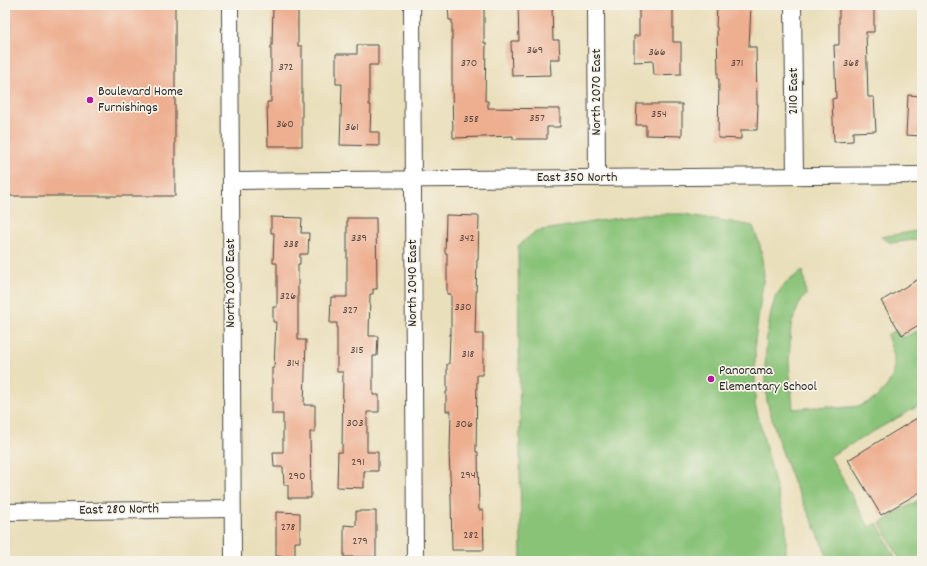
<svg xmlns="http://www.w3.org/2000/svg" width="927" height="566" font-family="Dekko,sans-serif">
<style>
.green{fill:#89c378;stroke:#5a7752}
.building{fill:#eeaf91}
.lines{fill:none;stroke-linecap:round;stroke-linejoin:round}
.street-casing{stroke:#484641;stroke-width:18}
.street{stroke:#fff;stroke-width:16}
.poi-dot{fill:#b5179e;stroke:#f7f3e8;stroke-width:1.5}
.labels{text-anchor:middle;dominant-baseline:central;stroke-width:3.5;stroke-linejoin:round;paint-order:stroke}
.number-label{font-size:12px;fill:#5c4c44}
.street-label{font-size:14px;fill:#2b2b2b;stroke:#f7f3e8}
.poi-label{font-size:14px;fill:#2b2b2b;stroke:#f7f3e8;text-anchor:start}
</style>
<rect width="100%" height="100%" fill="#f7f3e8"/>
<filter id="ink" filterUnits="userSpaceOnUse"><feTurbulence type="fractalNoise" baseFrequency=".025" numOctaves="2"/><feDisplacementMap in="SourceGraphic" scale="8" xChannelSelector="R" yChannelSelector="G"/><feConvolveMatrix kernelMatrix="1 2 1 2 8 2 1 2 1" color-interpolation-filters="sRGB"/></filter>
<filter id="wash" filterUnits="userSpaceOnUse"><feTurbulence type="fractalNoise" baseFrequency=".012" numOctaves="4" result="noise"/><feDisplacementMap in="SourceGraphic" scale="16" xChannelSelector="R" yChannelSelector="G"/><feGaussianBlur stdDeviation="0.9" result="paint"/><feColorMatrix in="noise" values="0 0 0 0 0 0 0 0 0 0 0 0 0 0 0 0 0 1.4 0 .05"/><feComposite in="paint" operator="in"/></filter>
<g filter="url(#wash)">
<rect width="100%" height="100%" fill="#eadfbb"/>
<!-- green -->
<g class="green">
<path d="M 644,214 L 685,214 L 753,226 L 760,245 L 764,275 L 755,341 L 755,404 L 786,526 L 786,561 L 521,561 L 518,246 L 536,231 Z"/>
<path d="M 922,230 L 922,239 L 891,243 L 881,237 Z"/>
<path d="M 803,270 L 806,295 L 800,302 L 791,325 L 789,362 L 793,409 L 828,406 L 839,408 L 860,406 L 876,398 L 887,386 L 894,373 L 894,356 L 887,335 L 896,330 L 902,338 L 919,330 L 922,336 L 922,404 L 830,456 L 869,527 L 877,523 L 897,561 L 829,561 L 815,527 L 793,482 L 779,443 L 767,401 L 765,367 L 767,335 L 771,312 L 776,295 L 787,282 Z"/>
<path d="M 922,498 L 922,561 L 901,561 L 880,523 Z"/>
</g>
<g id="blocks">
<!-- building -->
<g class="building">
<rect x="5" y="5" width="170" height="191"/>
<path d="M 273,5 L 298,5 L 298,46 L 302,46 L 302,146 L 268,146 L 267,102 L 271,102 L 271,46 L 272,46 Z"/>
<path d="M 448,5 L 484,5 L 484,43 L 486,43 L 485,101 L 488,101 L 488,108 L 560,109 L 560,127 L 547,127 L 547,139 L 513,139 L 513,136 L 453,138 L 452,84 L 452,20 L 449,20 Z"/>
<path d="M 518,5 L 552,5 L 553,40 L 559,40 L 560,59 L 550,59 L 551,75 L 512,76 L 511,41 L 519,41 Z"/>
<path d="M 639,5 L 673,5 L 673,42 L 681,42 L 681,74 L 654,75 L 653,61 L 634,62 L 634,36 L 639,36 Z"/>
<path d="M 717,5 L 751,5 L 749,47 L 756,47 L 757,104 L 758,104 L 757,130 L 741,130 L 741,139 L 718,138 L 719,79 L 718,79 L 717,27 L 716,27 Z"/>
<path d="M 839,5 L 874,5 L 874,32 L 866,32 L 868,97 L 874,97 L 876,131 L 853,132 L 853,141 L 834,142 L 832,99 L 836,98 L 834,45 L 839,45 Z"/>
<path d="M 357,45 L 378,45 L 378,65 L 369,65 L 369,105 L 371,105 L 370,132 L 379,132 L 379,146 L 340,145 L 342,84 L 336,84 L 336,54 L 357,54 Z"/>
<path d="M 908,95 L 922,96 L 922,136 L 906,135 Z"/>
<path d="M 637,104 L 682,104 L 682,136 L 646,135 L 646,125 L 636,125 Z"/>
<path d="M 446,215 L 479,216 L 478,260 L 477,260 L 475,334 L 483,334 L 483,375 L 477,375 L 476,452 L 478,452 L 479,510 L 483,510 L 484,550 L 452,550 L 451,498 L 449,453 L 450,453 L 451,411 L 446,411 L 446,392 L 447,392 L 447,364 L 449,364 L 450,334 L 451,334 L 451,294 L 447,294 L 447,253 L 445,253 Z"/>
<path d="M 271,217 L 302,218 L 301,233 L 309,233 L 308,254 L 300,254 L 300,264 L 298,264 L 298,340 L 306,340 L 304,405 L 315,405 L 315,432 L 310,432 L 311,498 L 288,498 L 288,485 L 284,485 L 283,467 L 274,467 L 273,452 L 283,452 L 283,414 L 272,414 L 272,368 L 274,368 L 276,322 L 273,322 L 273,307 L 277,307 L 277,263 L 273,263 L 274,233 L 271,233 Z"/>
<path d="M 347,218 L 376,218 L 377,289 L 373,289 L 373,294 L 370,294 L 369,336 L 378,336 L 377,356 L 373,356 L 373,395 L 379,395 L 379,412 L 367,412 L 367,452 L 378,452 L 378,471 L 364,471 L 364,488 L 337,487 L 338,452 L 342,452 L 343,372 L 337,372 L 337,323 L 330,323 L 331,297 L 347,297 Z"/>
<path d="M 922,277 L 922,323 L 902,335 L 881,301 Z"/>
<path d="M 922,415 L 922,491 L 881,515 L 848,460 Z"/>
<path d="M 356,511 L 376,511 L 376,557 L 344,557 L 344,525 L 356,526 Z"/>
<path d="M 276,512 L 300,513 L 300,542 L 295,542 L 295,557 L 276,556 Z"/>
</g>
</g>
</g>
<g filter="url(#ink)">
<use href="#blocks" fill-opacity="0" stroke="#484641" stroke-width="1"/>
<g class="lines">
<defs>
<g id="street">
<path d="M 230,5 L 233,561"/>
<path d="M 412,5 L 415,561"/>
<path d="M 596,5 L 597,178"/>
<path d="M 793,5 L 795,176"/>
<path d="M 231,181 L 922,175"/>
<path d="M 5,512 L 232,509"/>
</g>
</defs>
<!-- street casing -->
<use href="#street" class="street-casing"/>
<!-- street -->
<use href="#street" class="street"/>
</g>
</g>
<!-- markers -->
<g class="poi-dot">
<circle cx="90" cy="100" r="4"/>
<circle cx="711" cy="379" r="4"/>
</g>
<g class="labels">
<!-- number labels -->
<g class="number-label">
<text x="535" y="50">369</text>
<text x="657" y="52">366</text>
<text x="469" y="63">370</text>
<text x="737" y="63">371</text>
<text x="851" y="63">368</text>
<text x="286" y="67">372</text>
<text x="659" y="114">354</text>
<text x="537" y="118">357</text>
<text x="471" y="119">358</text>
<text x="285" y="124">360</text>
<text x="352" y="127">361</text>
<text x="359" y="238">339</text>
<text x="467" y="238">342</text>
<text x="291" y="244">338</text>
<text x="288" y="296">326</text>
<text x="463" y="307">330</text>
<text x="350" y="310">327</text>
<text x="357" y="350">315</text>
<text x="468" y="354">318</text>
<text x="293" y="363">314</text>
<text x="355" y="423">303</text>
<text x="464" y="424">306</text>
<text x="358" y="462">291</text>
<text x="468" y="475">294</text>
<text x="297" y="476">290</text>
<text x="288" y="527">278</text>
<text x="471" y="535">282</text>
<text x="360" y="541">279</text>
</g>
<!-- street labels -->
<g class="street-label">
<text transform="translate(794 91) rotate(-90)">2110 East</text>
<text transform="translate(597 92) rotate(-90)">North 2070 East</text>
<text x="577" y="178">East 350 North</text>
<text transform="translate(231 283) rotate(-90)">North 2000 East</text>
<text transform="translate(413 283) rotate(-90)">North 2040 East</text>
<text transform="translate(119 510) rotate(-1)">East 280 North</text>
</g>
<!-- poi labels -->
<g class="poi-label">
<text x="98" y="92">Boulevard Home<tspan x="98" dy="16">Furnishings</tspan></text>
<text x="719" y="371">Panorama<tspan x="719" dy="16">Elementary School</tspan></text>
</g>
</g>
<!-- margin -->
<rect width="927" height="566" fill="none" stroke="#f7f3e8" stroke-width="20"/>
</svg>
